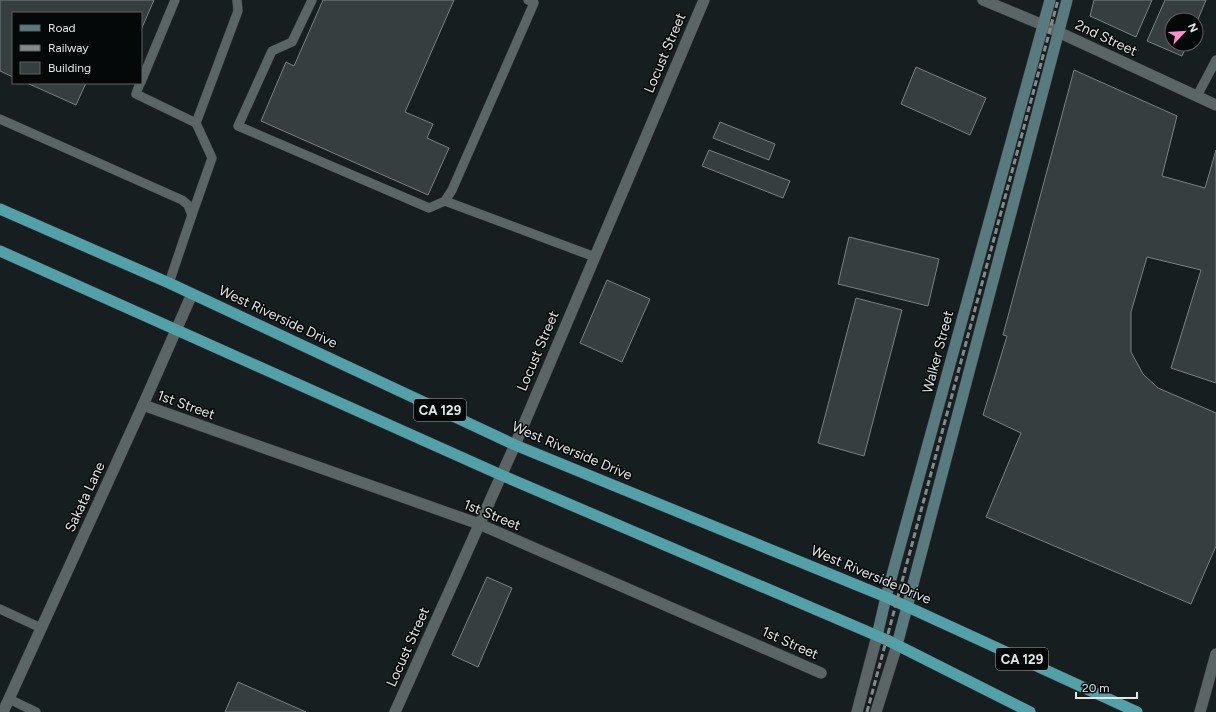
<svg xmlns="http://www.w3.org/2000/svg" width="1216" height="712" font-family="Figtree,sans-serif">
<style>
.building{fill:#363e3f;stroke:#798283}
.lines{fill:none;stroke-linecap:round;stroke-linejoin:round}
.service-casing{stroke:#35393a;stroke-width:10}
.minor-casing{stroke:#35393a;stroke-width:12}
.secondary-casing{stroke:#35393a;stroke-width:12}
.trunk-casing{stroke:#35393a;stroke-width:12}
.service{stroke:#5c6566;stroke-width:9}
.minor{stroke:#5c6566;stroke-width:11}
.secondary{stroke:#587b7f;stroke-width:11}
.trunk{stroke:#52a0a8;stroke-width:11}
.rail{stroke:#848a8b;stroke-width:3;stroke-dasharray:6 3;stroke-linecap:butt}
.labels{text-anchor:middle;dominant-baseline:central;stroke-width:3;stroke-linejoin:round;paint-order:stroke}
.shield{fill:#050808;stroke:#9fa3a4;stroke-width:1}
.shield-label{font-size:13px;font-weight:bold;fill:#e1e6e7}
.street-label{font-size:14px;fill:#e1e6e7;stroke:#050808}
</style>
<rect width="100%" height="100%" fill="#171e1f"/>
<!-- building -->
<g class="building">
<path d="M 0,0 L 154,0 L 141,30 L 141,13 L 13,13 L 13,77 L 0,71 Z"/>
<path d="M 323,0 L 454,0 L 405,112 L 433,124 L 427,138 L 449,148 L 428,195 L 261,121 L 286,62 L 294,66 Z"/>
<path d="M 1094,0 L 1152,0 L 1136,37 L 1090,16 Z"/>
<path d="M 1165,0 L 1206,0 L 1196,24 L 1196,20 L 1172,20 L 1172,44 L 1187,44 L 1182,56 L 1147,41 Z"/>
<path d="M 916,67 L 986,98 L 970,135 L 901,104 Z"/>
<path d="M 1074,70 L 1177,116 L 1162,176 L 1205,188 L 1216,150 L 1216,383 L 1171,368 L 1201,270 L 1147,257 L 1131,312 L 1131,352 L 1143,374 L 1158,388 L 1216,413 L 1216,546 L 1191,604 L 986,517 L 1021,433 L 983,415 L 1007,336 L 1003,335 Z"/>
<path d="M 27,83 L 86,83 L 76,105 Z"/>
<path d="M 720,122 L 775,144 L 769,160 L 713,138 Z"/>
<path d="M 709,150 L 790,181 L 783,198 L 702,166 Z"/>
<path d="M 849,237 L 939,259 L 928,306 L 838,284 Z"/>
<path d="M 607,280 L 650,299 L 622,362 L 580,343 Z"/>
<path d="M 856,298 L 902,310 L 864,456 L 818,443 Z"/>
<path d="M 487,577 L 512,588 L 478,667 L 452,655 Z"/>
<path d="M 238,682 L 306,712 L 225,712 Z"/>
</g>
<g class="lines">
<defs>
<g id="service">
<path d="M 312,0 L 292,42 L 272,51 L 238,126 L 429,208 L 445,201 L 452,190 L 534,3 L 528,0"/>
<path d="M 141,82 L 175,0"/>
<path d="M 140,83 L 136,94 L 196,123"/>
<path d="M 1197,96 L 1216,60"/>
<path d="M 0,119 L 182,200 L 188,205 L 192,215 L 169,283"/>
<path d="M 445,201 L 595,257"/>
<path d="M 192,215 L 212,158 L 196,123 L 238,11 L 237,0"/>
<path d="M 0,609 L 41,628"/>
<path d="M 9,699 L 36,712"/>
</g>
<g id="minor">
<path d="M 983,0 L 1043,25 L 1216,105"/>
<path d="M 143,405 L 479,524 L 821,673"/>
<path d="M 3,712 L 143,405 L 192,294"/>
<path d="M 395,712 L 515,445 L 704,0"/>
<path d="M 857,712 L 877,636"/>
<path d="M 876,712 L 897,645"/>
<path d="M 1200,712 L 1216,654"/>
</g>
<g id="secondary">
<path d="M 877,636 L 886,597 L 1050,0"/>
<path d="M 897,645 L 1067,0"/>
</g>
<g id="trunk">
<path d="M 0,209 L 169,283 L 515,445 L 886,597 L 1137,712"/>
<path d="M 0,251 L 501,475 L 887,640 L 1030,712"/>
</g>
</defs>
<!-- service casing -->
<use href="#service" class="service-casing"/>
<!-- minor casing -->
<use href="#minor" class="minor-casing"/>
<!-- secondary casing -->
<use href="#secondary" class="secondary-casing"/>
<!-- trunk casing -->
<use href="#trunk" class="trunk-casing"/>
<!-- service -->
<use href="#service" class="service"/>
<!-- minor -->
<use href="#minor" class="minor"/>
<!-- secondary -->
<use href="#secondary" class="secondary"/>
<!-- trunk -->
<use href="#trunk" class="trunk"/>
<!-- rail -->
<path class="rail" d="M 867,712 L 1058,0"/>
</g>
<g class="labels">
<!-- shield labels -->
<g class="shield">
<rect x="414" y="399" width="52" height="22" rx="3"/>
<rect x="996" y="648" width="52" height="22" rx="3"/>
</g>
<g class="shield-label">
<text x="440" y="410">CA 129</text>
<text x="1022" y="659">CA 129</text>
</g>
<!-- street labels -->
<g class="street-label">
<text transform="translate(1106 38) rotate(25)">2nd Street</text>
<text transform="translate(665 53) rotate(-67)">Locust Street</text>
<text transform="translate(278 317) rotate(25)">West Riverside Drive</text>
<text transform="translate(538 351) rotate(-67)">Locust Street</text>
<text transform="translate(938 352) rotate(-75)">Walker Street</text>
<text transform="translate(186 405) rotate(20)">1st Street</text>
<text transform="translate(572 451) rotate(23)">West Riverside Drive</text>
<text transform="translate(85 497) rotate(-65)">Sakata Lane</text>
<text transform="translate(492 515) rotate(22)">1st Street</text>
<text transform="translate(871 575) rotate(23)">West Riverside Drive</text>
<text transform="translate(790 643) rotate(24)">1st Street</text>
<text transform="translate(408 647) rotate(-66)">Locust Street</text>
</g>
</g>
<!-- legend -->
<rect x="12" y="12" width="130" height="72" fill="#050808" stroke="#5d6161"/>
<rect x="20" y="25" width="20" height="6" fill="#587b7f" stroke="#5d6161"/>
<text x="48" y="32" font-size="12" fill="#e1e6e7">Road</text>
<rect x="20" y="45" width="20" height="6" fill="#848a8b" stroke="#5d6161"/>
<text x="48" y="52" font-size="12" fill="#e1e6e7">Railway</text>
<rect x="20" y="62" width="20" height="12" fill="#363e3f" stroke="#5d6161"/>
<text x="48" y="72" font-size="12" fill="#e1e6e7">Building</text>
<!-- north arrow -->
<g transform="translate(1184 32) rotate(65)"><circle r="19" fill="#050808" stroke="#5d6161"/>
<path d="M0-3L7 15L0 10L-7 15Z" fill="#f98fc8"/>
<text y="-6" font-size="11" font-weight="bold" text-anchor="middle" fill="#e1e6e7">N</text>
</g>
<!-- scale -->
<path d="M1076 692v6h61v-6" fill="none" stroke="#e1e6e7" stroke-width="2"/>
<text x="1082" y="692" font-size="12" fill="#e1e6e7" stroke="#050808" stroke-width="3" paint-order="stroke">20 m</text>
</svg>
